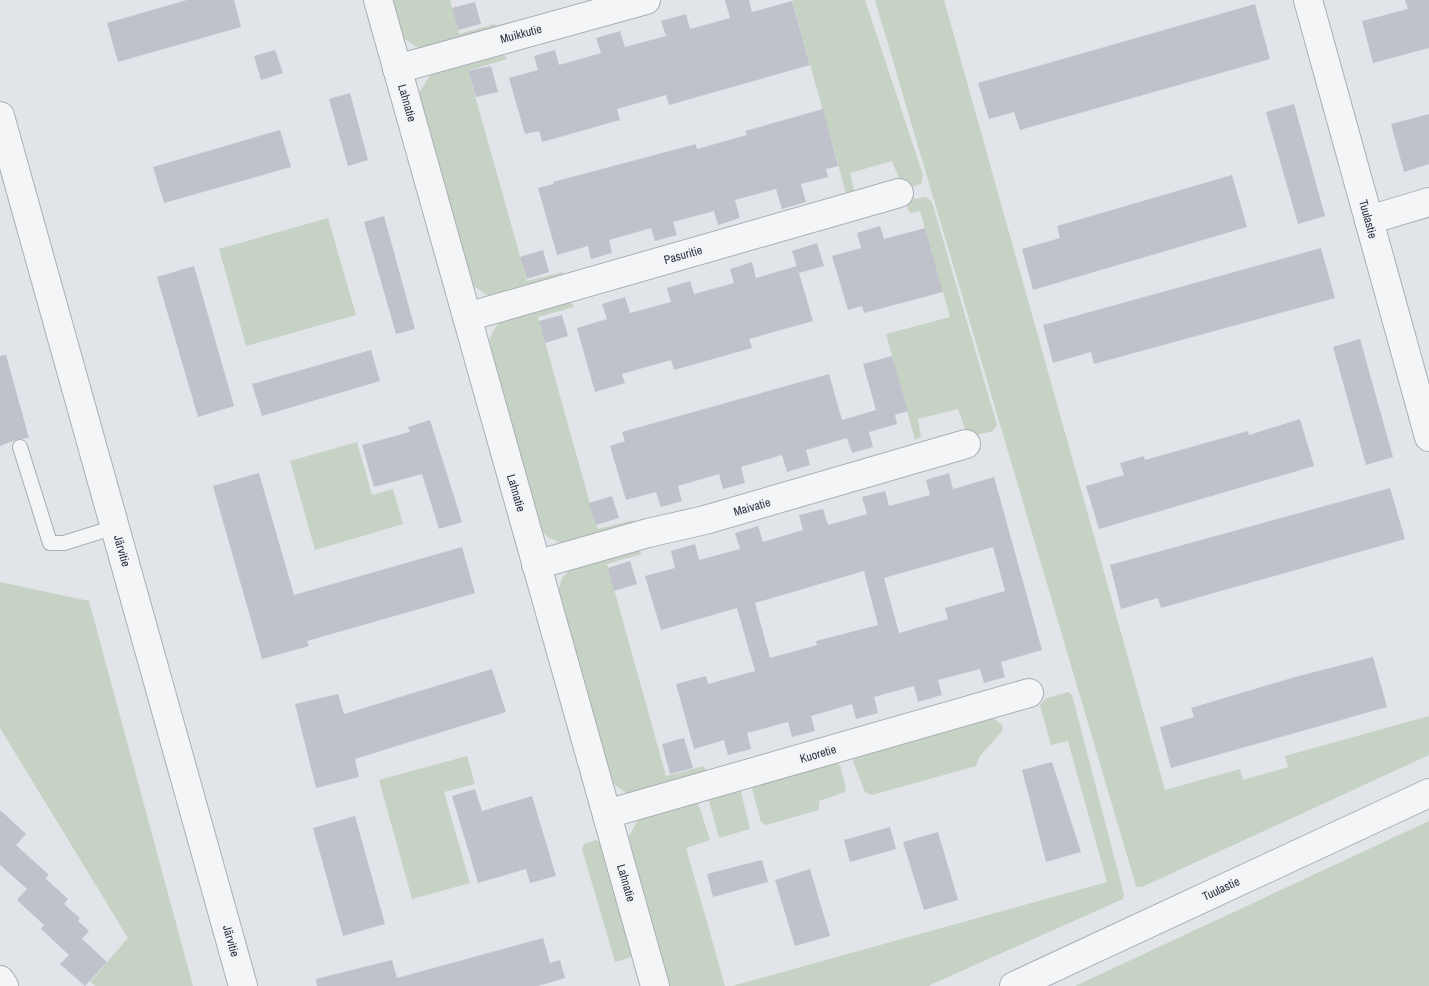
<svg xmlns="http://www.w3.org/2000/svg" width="1429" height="986" font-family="'Archivo Narrow',sans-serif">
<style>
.green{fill:#c6d2c3}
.building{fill:#bfc2cb;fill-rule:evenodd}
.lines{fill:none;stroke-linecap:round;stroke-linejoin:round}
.service-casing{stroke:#aaaeb6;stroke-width:16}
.minor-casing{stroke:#aaaeb6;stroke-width:30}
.tertiary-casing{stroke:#aaaeb6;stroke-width:30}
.service{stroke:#f4f5f7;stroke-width:14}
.minor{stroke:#f4f5f7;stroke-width:28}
.tertiary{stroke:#f4f5f7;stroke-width:28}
.labels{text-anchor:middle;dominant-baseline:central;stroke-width:4;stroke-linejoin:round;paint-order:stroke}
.street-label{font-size:12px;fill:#2b313f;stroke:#f1f3f6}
</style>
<rect width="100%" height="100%" fill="#e1e4e9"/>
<!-- green -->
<g class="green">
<path d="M 392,0 L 450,0 L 459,34 L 495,24 L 496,28 L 420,49 L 403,38 Z"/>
<path d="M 792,0 L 865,0 L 923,175 L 921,184 L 906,189 L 903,188 L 892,161 L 850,173 L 855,194 L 838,200 L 837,195 L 846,193 Z"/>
<path d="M 875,0 L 944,0 L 1165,790 L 1240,769 L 1243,780 L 1288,767 L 1285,756 L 1429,716 L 1429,755 L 1142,887 L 1136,886 Z"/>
<path d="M 503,53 L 507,59 L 468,71 L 527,281 L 563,272 L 563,277 L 490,297 L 472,285 L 418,95 L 430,75 L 439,69 Z"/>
<path d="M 926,197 L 932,202 L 997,425 L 993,431 L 968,437 L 958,409 L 918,419 L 921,437 L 915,440 L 886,334 L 950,317 L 920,211 L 910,213 L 906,204 L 909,200 Z"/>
<path d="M 328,218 L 356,315 L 246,346 L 219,249 Z"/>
<path d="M 570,300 L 574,307 L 538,317 L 596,525 L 598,529 L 634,520 L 631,526 L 567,545 L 549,538 L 540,529 L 488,346 L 493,331 L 501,320 Z"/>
<path d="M 357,442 L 372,495 L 393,489 L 403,524 L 315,550 L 290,461 Z"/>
<path d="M 638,549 L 642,554 L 607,564 L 666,776 L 704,766 L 707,772 L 634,795 L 626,793 L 611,782 L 558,592 L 562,578 L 574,565 Z"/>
<path d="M 0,582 L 89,601 L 193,986 L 95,986 L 90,982 L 128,938 L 0,728 Z"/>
<path d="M 1068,692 L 1072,695 L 1124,895 L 1123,899 L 928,986 L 732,986 L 1107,882 L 1068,741 L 1051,745 L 1040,705 L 1045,699 Z"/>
<path d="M 988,719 L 994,719 L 1003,726 L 1002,731 L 980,756 L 976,766 L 872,795 L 865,792 L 853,761 L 856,756 Z"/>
<path d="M 467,756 L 475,784 L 444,792 L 470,883 L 412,899 L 379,780 Z"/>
<path d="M 835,761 L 840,765 L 846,788 L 845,792 L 819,801 L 819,810 L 766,825 L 761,822 L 752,789 L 756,784 Z"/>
<path d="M 736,789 L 741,792 L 750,829 L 719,838 L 709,801 L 712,795 Z"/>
<path d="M 692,801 L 698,803 L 710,840 L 686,848 L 725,986 L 667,986 L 627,840 L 639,818 Z"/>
<path d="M 1429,821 L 1429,986 L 1075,986 Z"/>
<path d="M 596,840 L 600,843 L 632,953 L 629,958 L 615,962 L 582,849 L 584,844 Z"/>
</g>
<!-- building -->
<g class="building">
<path d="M 187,0 L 234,0 L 241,27 L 118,62 L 107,23 Z"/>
<path d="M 725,0 L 749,0 L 752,12 L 792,1 L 810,65 L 669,105 L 666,95 L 617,109 L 620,120 L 542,142 L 539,131 L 525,134 L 509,78 L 538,70 L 534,56 L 555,50 L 559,65 L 601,53 L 596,38 L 620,31 L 625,47 L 666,36 L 661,21 L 686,14 L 690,29 L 730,18 Z"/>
<path d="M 1405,0 L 1429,0 L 1429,48 L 1373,63 L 1362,21 L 1408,9 Z"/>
<path d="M 475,2 L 481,24 L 458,30 L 452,8 Z"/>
<path d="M 1255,4 L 1270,59 L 1020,130 L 1014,112 L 989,119 L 978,83 Z"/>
<path d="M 275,50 L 283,73 L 261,80 L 254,56 Z"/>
<path d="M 491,66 L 498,92 L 476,97 L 468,71 Z"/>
<path d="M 350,93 L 368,160 L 348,166 L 329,99 Z"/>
<path d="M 1294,104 L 1325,216 L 1298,224 L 1266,112 Z"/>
<path d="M 823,109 L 838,166 L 826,169 L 828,177 L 801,184 L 806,202 L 782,209 L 776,189 L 735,200 L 740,218 L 718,225 L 714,211 L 673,222 L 677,235 L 655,241 L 651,228 L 609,240 L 612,253 L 591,259 L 588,246 L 557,255 L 538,188 L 554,184 L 553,182 L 696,144 L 697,149 L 747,135 L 745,131 Z"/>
<path d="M 1429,114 L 1429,164 L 1404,172 L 1391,124 Z"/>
<path d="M 280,130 L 291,167 L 164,203 L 153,167 Z"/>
<path d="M 1232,175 L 1247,227 L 1033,290 L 1022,249 L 1060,238 L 1057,226 Z"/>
<path d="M 384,216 L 415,329 L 396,334 L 364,222 Z"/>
<path d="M 880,226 L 884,239 L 925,228 L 943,292 L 864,313 L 862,306 L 848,310 L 832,256 L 861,248 L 857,233 Z"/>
<path d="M 817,243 L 824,266 L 799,273 L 792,251 Z"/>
<path d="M 1321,248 L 1335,298 L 1094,364 L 1091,352 L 1053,363 L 1043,325 Z"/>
<path d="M 543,250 L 549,272 L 527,279 L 520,257 Z"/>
<path d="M 752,262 L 756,278 L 797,266 L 813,321 L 749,339 L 752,348 L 674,370 L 671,360 L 622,374 L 625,383 L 595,392 L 577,328 L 607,319 L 602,304 L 625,297 L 630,313 L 671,302 L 667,288 L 690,281 L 694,294 L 734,283 L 730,269 Z"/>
<path d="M 194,266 L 234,406 L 198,417 L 157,277 Z"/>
<path d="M 562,315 L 568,336 L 545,343 L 539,321 Z"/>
<path d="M 1360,339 L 1393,457 L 1366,465 L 1333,347 Z"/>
<path d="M 371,350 L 380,381 L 262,416 L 252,384 Z"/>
<path d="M 6,355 L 29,438 L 18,439 L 0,446 L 0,356 Z"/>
<path d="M 892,356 L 908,411 L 895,415 L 897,424 L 869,432 L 873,447 L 852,453 L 847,438 L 806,450 L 810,465 L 787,472 L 782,455 L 741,467 L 745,483 L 723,489 L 719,474 L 678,486 L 682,501 L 661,507 L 656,492 L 626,500 L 610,446 L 625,441 L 622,432 L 829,374 L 842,420 L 876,410 L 863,364 Z"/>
<path d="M 1300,419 L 1314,466 L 1099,529 L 1086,486 L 1124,475 L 1120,463 L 1144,456 L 1145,460 L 1248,431 L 1249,435 Z"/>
<path d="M 430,420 L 462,522 L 439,529 L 422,474 L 374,487 L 362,445 L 410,432 L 408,427 Z"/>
<path d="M 259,473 L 294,595 L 462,547 L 475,593 L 307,641 L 309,646 L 262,659 L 213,486 Z"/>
<path d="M 949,473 L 953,489 L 994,477 L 1042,650 L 1001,662 L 1005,677 L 984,683 L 980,669 L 938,680 L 942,695 L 918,702 L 914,686 L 874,697 L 878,713 L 856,719 L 852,704 L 811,716 L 815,731 L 792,737 L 788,722 L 747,733 L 751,749 L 728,755 L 724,740 L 694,749 L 676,684 L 706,676 L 708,684 L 755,671 L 737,608 L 661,630 L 645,576 L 675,568 L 671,551 L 695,544 L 699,560 L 740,549 L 735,533 L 758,526 L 763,542 L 803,530 L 799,515 L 823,509 L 828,525 L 867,514 L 862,497 L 885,491 L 889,506 L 930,495 L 926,480 ZM 993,547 L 1005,591 L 945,608 L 948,619 L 899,633 L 884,578 ZM 864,571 L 878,625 L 816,641 L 817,645 L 770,658 L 755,603 Z"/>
<path d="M 1390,488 L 1405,539 L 1161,608 L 1158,598 L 1121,609 L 1110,565 Z"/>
<path d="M 612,496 L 619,518 L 596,525 L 589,503 Z"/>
<path d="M 630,561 L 637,584 L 614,591 L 608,568 Z"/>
<path d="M 1373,657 L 1387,707 L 1171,768 L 1160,727 L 1194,717 L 1191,708 L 1295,677 Z"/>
<path d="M 492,669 L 506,712 L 355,759 L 359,777 L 316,788 L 295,704 L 338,694 L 344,714 Z"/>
<path d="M 684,738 L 693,768 L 670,774 L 662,744 Z"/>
<path d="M 1052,762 L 1081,852 L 1046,862 L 1022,770 Z"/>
<path d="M 475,789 L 482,811 L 532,796 L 556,876 L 530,883 L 526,869 L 478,883 L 452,796 Z"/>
<path d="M 0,810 L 26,834 L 16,845 L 49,875 L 45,878 L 68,899 L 64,904 L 80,918 L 78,921 L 89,931 L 82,939 L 107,962 L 85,986 L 60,964 L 69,955 L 41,929 L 44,925 L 17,900 L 27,889 L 0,865 Z"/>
<path d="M 355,816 L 385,924 L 343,936 L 313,828 Z"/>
<path d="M 890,827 L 896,849 L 850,862 L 844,840 Z"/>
<path d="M 938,832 L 958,900 L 924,910 L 903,842 Z"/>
<path d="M 762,860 L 768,882 L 713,897 L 707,874 Z"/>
<path d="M 810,869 L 830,936 L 795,946 L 775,880 Z"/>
<path d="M 543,938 L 550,963 L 560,960 L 565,978 L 538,986 L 317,986 L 316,979 L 392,960 L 397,978 Z"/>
</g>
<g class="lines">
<defs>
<path id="service" d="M 20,447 L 50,543 L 64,543 L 115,527"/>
<g id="minor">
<path d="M 378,0 L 655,986"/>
<path d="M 1308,0 L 1429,437"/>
<path d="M 397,69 L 646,0"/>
<path d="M 1369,220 L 1429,202"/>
<path d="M 467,317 L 899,193"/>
<path d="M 536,565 L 648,533 L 705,520 L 966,444"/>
<path d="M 607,814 L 1029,693"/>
<path d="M 0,980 L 4,986"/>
<path d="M 1014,986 L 1429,793"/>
</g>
<path id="tertiary" d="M 0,116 L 243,986"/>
</defs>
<!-- service casing -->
<use href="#service" class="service-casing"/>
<!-- minor casing -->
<use href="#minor" class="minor-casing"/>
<!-- tertiary casing -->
<use href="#tertiary" class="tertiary-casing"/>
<!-- service -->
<use href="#service" class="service"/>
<!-- minor -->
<use href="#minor" class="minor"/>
<!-- tertiary -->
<use href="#tertiary" class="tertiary"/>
</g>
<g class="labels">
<!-- street labels -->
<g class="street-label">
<text transform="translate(521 34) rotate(-15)">Muikkutie</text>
<text transform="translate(407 103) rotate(74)">Lahnatie</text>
<text transform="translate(1368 219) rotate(75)">Tuulastie</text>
<text transform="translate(683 255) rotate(-16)">Pasuritie</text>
<text transform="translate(516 493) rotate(74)">Lahnatie</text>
<text transform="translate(752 507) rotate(-16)">Maivatie</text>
<text transform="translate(122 551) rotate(74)">Järvitie</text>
<text transform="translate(818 754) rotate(-16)">Kuoretie</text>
<text transform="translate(626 883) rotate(74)">Lahnatie</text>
<text transform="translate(1221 889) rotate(-25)">Tuulastie</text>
<text transform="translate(231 941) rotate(74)">Järvitie</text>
</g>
</g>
</svg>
